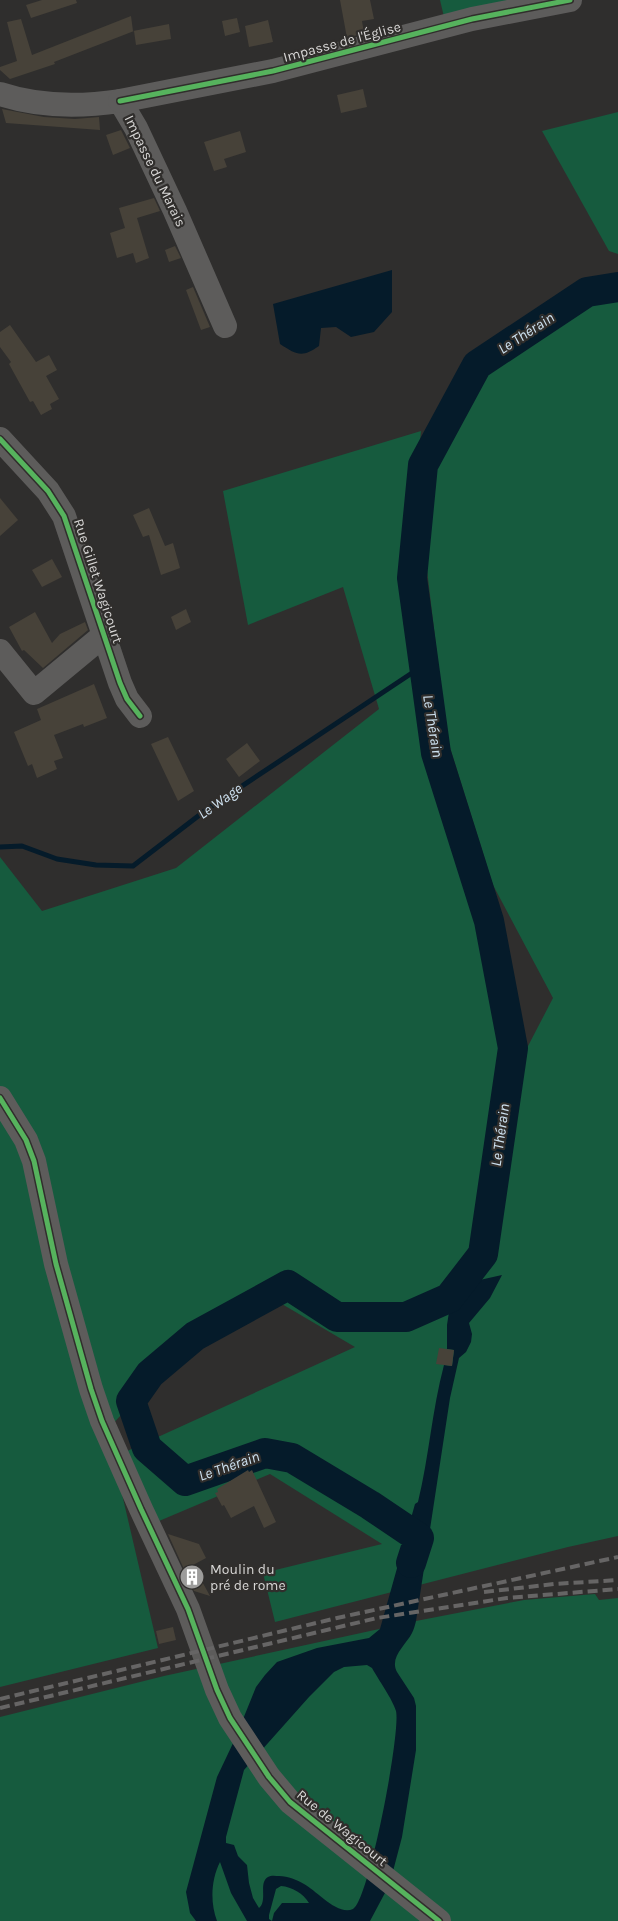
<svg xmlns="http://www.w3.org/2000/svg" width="618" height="1921" font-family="Karla,sans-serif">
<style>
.green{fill:#165b3e}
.water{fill:#051b2a;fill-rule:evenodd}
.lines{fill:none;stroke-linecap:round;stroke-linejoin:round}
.stream{stroke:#051b2a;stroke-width:5}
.river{stroke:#051b2a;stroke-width:30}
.building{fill:#474239}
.minor{stroke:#5d5c5b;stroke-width:24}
.rail{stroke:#666565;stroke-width:4;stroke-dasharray:10 5;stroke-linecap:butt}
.cycleway-casing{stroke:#302e2c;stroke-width:8}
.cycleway{stroke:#56b35d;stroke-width:5}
.labels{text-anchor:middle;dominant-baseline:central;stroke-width:4.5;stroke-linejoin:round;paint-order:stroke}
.street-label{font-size:14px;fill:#d8d7d6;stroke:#302e2c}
.poi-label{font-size:14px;fill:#d8d7d6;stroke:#302e2c;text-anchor:start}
.water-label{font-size:15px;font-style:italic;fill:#cfe3f2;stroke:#302e2c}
</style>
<rect width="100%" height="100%" fill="#2f2e2d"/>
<!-- green -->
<g class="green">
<path d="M 440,0 L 524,0 L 444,17 Z"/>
<path d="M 618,112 L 618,254 L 609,251 L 542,131 Z"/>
<path d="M 618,296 L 618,1536 L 568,1547 L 275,1622 L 263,1573 L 382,1544 L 270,1474 L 159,1521 L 125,1452 L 355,1347 L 270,1297 L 195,1336 L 107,1430 L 158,1648 L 0,1687 L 0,857 L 42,911 L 176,868 L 379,709 L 343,587 L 248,625 L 223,491 L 421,431 L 403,622 L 527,1048 L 553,998 L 493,885 L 447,738 L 427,570 L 436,457 L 484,371 L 593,300 Z"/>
<path d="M 595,1594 L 599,1600 L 618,1598 L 618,1921 L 0,1921 L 0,1717 L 164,1676 L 416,1621 L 524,1600 Z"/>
</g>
<!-- water -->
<g class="water">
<path d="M 392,270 L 392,312 L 374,332 L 351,337 L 336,327 L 321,328 L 319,346 C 302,358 297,355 280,344 L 273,304 Z"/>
<path d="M 502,1275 L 490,1298 L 469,1323 L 472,1334 L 471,1342 L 466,1352 L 459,1358 L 450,1398 L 416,1621 C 415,1625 414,1629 412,1633 C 406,1645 389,1657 397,1672 L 414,1698 L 416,1706 L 416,1750 L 402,1837 L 392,1875 L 386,1891 L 370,1921 L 272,1921 L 274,1913 L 282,1903 L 309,1903 C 303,1893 292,1887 281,1886 L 276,1889 L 269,1915 L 269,1919 L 272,1921 L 247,1921 L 231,1893 L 220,1862 C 211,1880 210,1902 217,1921 L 196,1921 L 190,1913 L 186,1892 L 217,1777 L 235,1739 L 256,1687 L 265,1675 L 277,1662 L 317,1648 L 369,1638 L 380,1629 L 415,1504 L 418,1502 C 429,1457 432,1410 444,1365 L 452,1366 L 454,1350 L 447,1349 L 447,1325 L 453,1286 ZM 367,1665 L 372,1668 C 378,1679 393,1700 396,1711 C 401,1732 369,1901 353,1909 C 337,1916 316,1890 304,1884 C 297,1880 288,1876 279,1876 C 276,1876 271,1875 268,1877 C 258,1883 268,1900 259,1908 L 253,1898 L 249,1883 L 247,1865 L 238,1856 L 234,1845 L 226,1843 L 226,1837 L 244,1770 L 309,1697 L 334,1672 L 344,1667 Z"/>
</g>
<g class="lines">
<!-- stream -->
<path class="stream" d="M 0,847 L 22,846 L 57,859 L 96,865 L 133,866 L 206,810 L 424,665"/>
<!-- river -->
<path class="river" d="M 411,1563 L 419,1538 L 370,1505 L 292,1458 L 265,1453 L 185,1481 L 147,1448 L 131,1401 L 150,1374 L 195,1336 L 288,1285 L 337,1317 L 406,1317 L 449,1298 L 483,1254 L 513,1048 L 489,921 L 436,753 L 412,578 L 423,465 L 477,365 L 587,292 L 618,287"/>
</g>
<!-- building -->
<g class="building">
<path d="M 42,0 L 76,0 L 77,3 L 31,18 L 26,5 Z"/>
<path d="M 340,0 L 370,0 L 374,19 L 362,21 L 364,33 L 347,38 Z"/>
<path d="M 131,16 L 133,31 L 169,24 L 171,39 L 136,45 L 134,31 L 54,62 L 55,64 L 10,79 L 0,70 L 0,67 L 17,61 L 7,22 L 21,19 L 32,55 Z"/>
<path d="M 237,18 L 240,32 L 225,36 L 222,21 Z"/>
<path d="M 268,20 L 273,42 L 249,47 L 245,26 Z"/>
<path d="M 363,89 L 367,107 L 341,113 L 337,95 Z"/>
<path d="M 2,109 L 44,117 L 75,119 L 99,117 L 100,130 L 6,123 Z"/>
<path d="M 121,130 L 130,148 L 113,155 L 106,135 Z"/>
<path d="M 240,131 L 246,152 L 224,159 L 227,167 L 214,171 L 204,142 Z"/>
<path d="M 154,198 L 160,211 L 137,218 L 149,258 L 136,263 L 133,253 L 117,258 L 110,233 L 125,228 L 119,208 Z"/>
<path d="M 175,246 L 181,258 L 169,262 L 165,250 Z"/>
<path d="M 193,287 L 210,327 L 201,330 L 186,290 Z"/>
<path d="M 10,325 L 36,362 L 49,355 L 57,370 L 46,376 L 59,399 L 50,404 L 52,409 L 41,415 L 33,401 L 30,402 L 9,364 L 11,362 L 0,347 L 0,332 Z"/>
<path d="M 0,498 L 18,520 L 0,536 Z"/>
<path d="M 149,508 L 165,546 L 173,543 L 180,568 L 161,575 L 149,535 L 143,537 L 133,515 Z"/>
<path d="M 52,559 L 62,577 L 42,587 L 32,570 Z"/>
<path d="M 186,609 L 191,622 L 176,630 L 171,617 Z"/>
<path d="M 35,612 L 52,643 L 60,634 L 85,622 L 88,630 L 43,668 L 24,650 L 22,651 L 9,627 Z"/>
<path d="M 94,684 L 107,718 L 84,727 L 83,724 L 54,735 L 63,758 L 54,761 L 57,769 L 37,778 L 32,764 L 28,766 L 14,732 L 41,720 L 37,709 Z"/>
<path d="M 168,737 L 194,791 L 178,801 L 151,744 Z"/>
<path d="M 247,743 L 260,761 L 239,777 L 226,759 Z"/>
<path d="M 439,1348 L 454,1350 L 452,1366 L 436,1364 Z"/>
<path d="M 248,1470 L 249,1472 L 252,1470 L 276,1522 L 264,1528 L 254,1506 L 231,1518 L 224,1505 L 222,1506 L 215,1493 L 218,1492 L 217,1489 Z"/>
<path d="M 168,1534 L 199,1544 L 206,1558 L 193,1565 L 210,1596 L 194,1591 Z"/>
<path d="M 173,1627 L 176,1640 L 159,1644 L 156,1631 Z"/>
</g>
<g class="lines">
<!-- minor -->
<g class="minor">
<path d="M 0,94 C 39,107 80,107 120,101 L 136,128 L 175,211 L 225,326"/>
<path d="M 120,101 L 273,71 L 472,19 L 570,0"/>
<path d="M 0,439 L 48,491 L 64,516 L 120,683 L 127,699 L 140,716"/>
<path d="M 0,651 L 34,693 L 104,635"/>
<path d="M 0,1098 L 26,1140 L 34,1161 L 56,1264 L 91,1389 L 102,1421 L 141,1509 L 188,1609 L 217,1690 L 230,1718 L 269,1777 L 290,1802 L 439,1921"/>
</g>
<!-- rail -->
<g class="rail">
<path d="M 484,1592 L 554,1584 L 618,1580"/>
<path d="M 0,1699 L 337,1618 L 618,1557"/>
<path d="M 0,1708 L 377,1618 L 507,1598 L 618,1589"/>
</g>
<defs>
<g id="cycleway">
<path d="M 120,101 L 273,71 L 472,19 L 570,0"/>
<path d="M 0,439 L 48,491 L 64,516 L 120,683 L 127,699 L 140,716"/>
<path d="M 0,1098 L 26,1140 L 34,1161 L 56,1264 L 91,1389 L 102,1421 L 141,1509 L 188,1609 L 217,1690 L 230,1718 L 269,1777 L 290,1802 L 439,1921"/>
</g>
</defs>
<!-- cycleway casing -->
<use href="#cycleway" class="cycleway-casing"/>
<!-- cycleway -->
<use href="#cycleway" class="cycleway"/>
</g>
<!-- icons -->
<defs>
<symbol id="building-disc" viewBox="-11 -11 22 22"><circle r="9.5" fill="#9d9c9b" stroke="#302e2c"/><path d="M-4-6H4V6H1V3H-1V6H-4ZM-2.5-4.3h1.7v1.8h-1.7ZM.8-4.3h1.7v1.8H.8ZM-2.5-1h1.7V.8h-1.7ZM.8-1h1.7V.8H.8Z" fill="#fff"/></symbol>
</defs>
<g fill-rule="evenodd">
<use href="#building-disc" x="178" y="1563" width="28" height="28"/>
</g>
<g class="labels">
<!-- street labels -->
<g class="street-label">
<text transform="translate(342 42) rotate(-15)">Impasse de l'Église</text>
<text transform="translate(155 171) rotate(64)">Impasse du Marais</text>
<text transform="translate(98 581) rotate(72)">Rue Gillet Wagicourt</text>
<text transform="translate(342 1828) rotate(39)">Rue de Wagicourt</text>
</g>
<!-- poi labels -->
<g class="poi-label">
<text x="210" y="1569">Moulin du<tspan x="210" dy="16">pré de rome</tspan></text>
</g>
<!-- water labels -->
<g class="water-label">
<text transform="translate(526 333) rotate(-33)">Le Thérain</text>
<text transform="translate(433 726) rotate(81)">Le Thérain</text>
<text transform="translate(220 801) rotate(-35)">Le Wage</text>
<text transform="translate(500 1135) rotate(-82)">Le Thérain</text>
<text transform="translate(229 1466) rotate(-19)">Le Thérain</text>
</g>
</g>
</svg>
